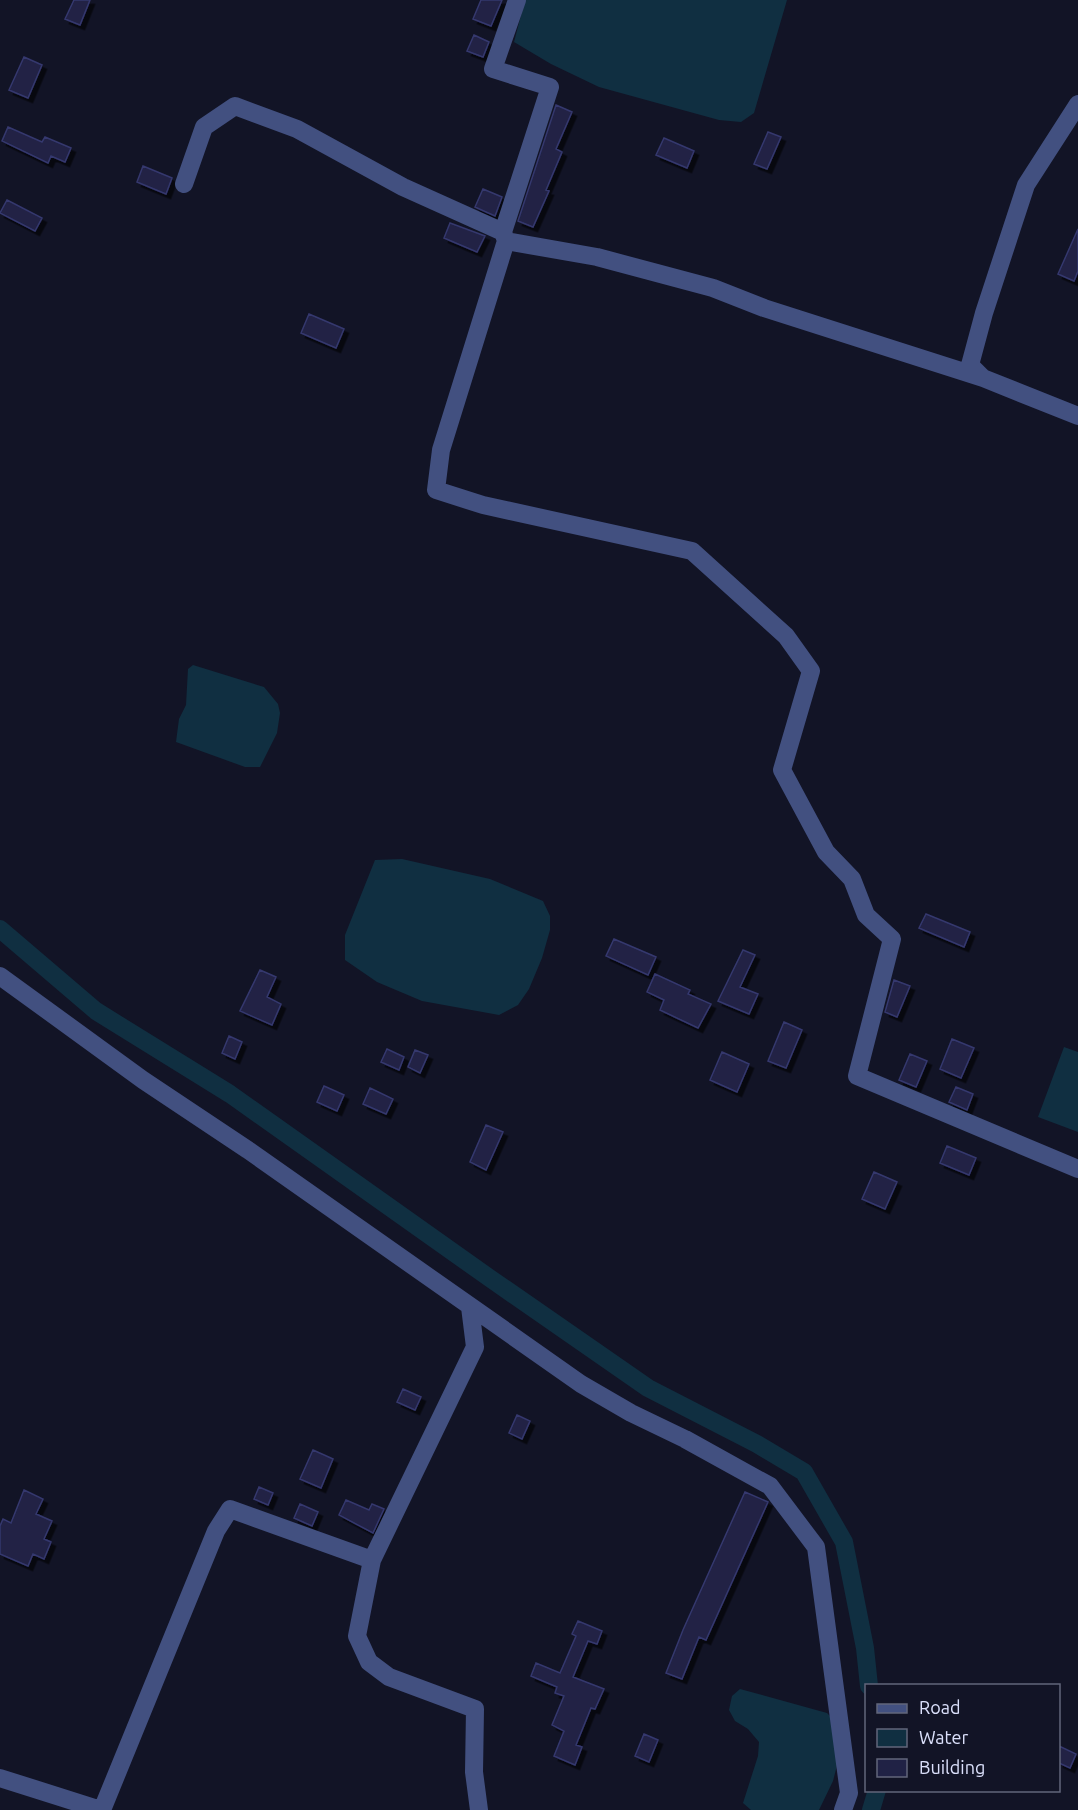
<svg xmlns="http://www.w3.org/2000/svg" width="1078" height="1810" font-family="Ubuntu,sans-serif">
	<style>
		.water { fill: #102f41 }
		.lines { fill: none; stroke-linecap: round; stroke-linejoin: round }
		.canal { stroke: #102f41; stroke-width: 18 }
		.building { fill: #202245; stroke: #35386e; stroke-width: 1.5; filter: url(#shadow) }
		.minor { stroke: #425080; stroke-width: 18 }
	</style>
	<defs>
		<filter id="shadow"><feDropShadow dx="4.5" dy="4.5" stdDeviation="0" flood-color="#0009"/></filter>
	</defs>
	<rect width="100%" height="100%" fill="#121426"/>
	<path class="water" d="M 525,0 L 787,0 L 754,113 L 741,122 L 719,120 L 599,87 L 551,64 L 514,42 Z
		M 193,665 L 264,687 L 278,704 L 280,713 L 277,733 L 260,767 L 245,767 L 176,742 L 179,719 L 186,705 L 188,669 Z
		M 402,859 L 490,879 L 543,901 L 550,916 L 550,930 L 542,958 L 529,989 L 518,1005 L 499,1015 L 422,1001 L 377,982 L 345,960 L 345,935 L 375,860 Z
		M 1064,1047 L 1078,1052 L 1078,1132 L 1038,1117 Z
		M 740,1689 L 827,1713 L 832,1718 L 840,1754 L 833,1781 L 819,1810 L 751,1810 L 743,1803 L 758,1756 L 759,1742 L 748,1729 L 735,1721 L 729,1710 L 732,1696 Z"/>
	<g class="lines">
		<path class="canal" d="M 0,929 L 96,1011 L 230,1094 L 491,1279 L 648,1388 L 757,1444 L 804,1472 L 844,1542 L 865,1648 L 869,1686
			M 871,1810 L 877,1790"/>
	</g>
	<path class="building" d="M 74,0 L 90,0 L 80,25 L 65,19 Z
		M 481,0 L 502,0 L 491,26 L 473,19 Z
		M 474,35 L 489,42 L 483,57 L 467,51 Z
		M 24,57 L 42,65 L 28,98 L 9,90 Z
		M 556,105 L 572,112 L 556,149 L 562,152 L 546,190 L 549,191 L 533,227 L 518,221 Z
		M 8,127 L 42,142 L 45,137 L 71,148 L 65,162 L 51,156 L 48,163 L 2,141 Z
		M 768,132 L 781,137 L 767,169 L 754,164 Z
		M 664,138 L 694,151 L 687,168 L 656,155 Z
		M 143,166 L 172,178 L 166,194 L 137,182 Z
		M 483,189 L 502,197 L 495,216 L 475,207 Z
		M 7,200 L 42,218 L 35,231 L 0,213 Z
		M 450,223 L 485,236 L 477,252 L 444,238 Z
		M 1078,229 L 1078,271 L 1074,281 L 1058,274 Z
		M 309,314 L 344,329 L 336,348 L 301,333 Z
		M 926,914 L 970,932 L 964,947 L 919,928 Z
		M 614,939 L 656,957 L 648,975 L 606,956 Z
		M 743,950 L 755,955 L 740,987 L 758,994 L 749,1014 L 718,1001 Z
		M 260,970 L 276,977 L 267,997 L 281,1004 L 272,1025 L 240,1011 Z
		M 655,974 L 690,990 L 688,994 L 711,1004 L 698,1028 L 660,1010 L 664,1000 L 647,992 Z
		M 894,980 L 910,986 L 897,1017 L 885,1012 Z
		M 784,1022 L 802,1030 L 786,1068 L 768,1061 Z
		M 229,1036 L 242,1042 L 235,1059 L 222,1053 Z
		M 952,1039 L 974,1048 L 961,1078 L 940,1069 Z
		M 387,1049 L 404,1057 L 399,1070 L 381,1062 Z
		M 415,1050 L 428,1055 L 420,1073 L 408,1067 Z
		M 722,1052 L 749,1064 L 737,1092 L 710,1080 Z
		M 910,1054 L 927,1061 L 916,1087 L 899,1080 Z
		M 324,1086 L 344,1095 L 337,1111 L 317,1102 Z
		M 956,1087 L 973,1094 L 967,1110 L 949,1102 Z
		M 370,1088 L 393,1099 L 386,1114 L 363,1104 Z
		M 486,1125 L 503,1132 L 486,1170 L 470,1162 Z
		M 947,1146 L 976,1158 L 969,1175 L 940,1163 Z
		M 874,1172 L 897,1182 L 885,1209 L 862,1199 Z
		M 403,1389 L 421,1397 L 415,1410 L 397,1402 Z
		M 517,1415 L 530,1421 L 522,1439 L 509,1433 Z
		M 313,1450 L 333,1459 L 321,1488 L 300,1479 Z
		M 259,1487 L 273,1493 L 268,1505 L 254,1499 Z
		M 24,1490 L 43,1499 L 36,1514 L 52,1521 L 44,1539 L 51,1542 L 44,1559 L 33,1554 L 28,1566 L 0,1554 L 0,1526 L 3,1519 L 11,1523 Z
		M 745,1492 L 768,1502 L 706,1640 L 699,1637 L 682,1679 L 666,1673 L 683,1630 Z
		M 346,1500 L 369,1510 L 372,1504 L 384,1509 L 373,1533 L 339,1515 Z
		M 300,1504 L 318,1512 L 312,1526 L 294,1518 Z
		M 578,1621 L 602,1631 L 597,1644 L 588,1641 L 573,1677 L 604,1689 L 595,1709 L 591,1708 L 576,1745 L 582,1747 L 575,1765 L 554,1756 L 564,1731 L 552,1725 L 564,1696 L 555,1693 L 557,1687 L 531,1676 L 536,1663 L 560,1673 L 576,1636 L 572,1634 Z
		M 644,1734 L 658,1740 L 649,1762 L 635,1756 Z
		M 1059,1746 L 1076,1754 L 1070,1768 L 1059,1763 Z"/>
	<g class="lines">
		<path class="minor" d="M 184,184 L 204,127 L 235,106 L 297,129 L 403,187 L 503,232
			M 506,241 L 503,232 L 550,87 L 493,69 L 517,0
			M 983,378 L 970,365 L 984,313 L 1026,185 L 1078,104
			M 1078,416 L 983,378 L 764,308 L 713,288 L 597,257 L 506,241 L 441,450 L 436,490 L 483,505 L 692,551 L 786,636 L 811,671 L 782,770 L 826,852 L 852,879 L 866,915 L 892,939 L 857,1076 L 1078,1169
			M 0,976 L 143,1080 L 248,1150 L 581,1384 L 631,1413 L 685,1439 L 770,1486 L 816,1547 L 849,1793 L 843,1810
			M 470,1307 L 475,1347 L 372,1560 L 357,1636 L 369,1662 L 389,1677 L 475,1709 L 474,1772 L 479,1810
			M 0,1778 L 101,1810
			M 102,1810 L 216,1531 L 230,1509 L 372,1560"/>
	</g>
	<rect x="865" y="1684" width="195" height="108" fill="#121426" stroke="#62667b" stroke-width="1.5"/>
	<rect x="877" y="1704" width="30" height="9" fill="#425080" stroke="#62667b" stroke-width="1.5"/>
	<text x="919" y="1714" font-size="18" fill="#dbe0fb">Road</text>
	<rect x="877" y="1729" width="30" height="18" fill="#102f41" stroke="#62667b" stroke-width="1.5"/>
	<text x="919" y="1744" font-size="18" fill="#dbe0fb">Water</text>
	<rect x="877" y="1759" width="30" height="18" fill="#202245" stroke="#62667b" stroke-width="1.5"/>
	<text x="919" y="1774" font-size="18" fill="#dbe0fb">Building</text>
</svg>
